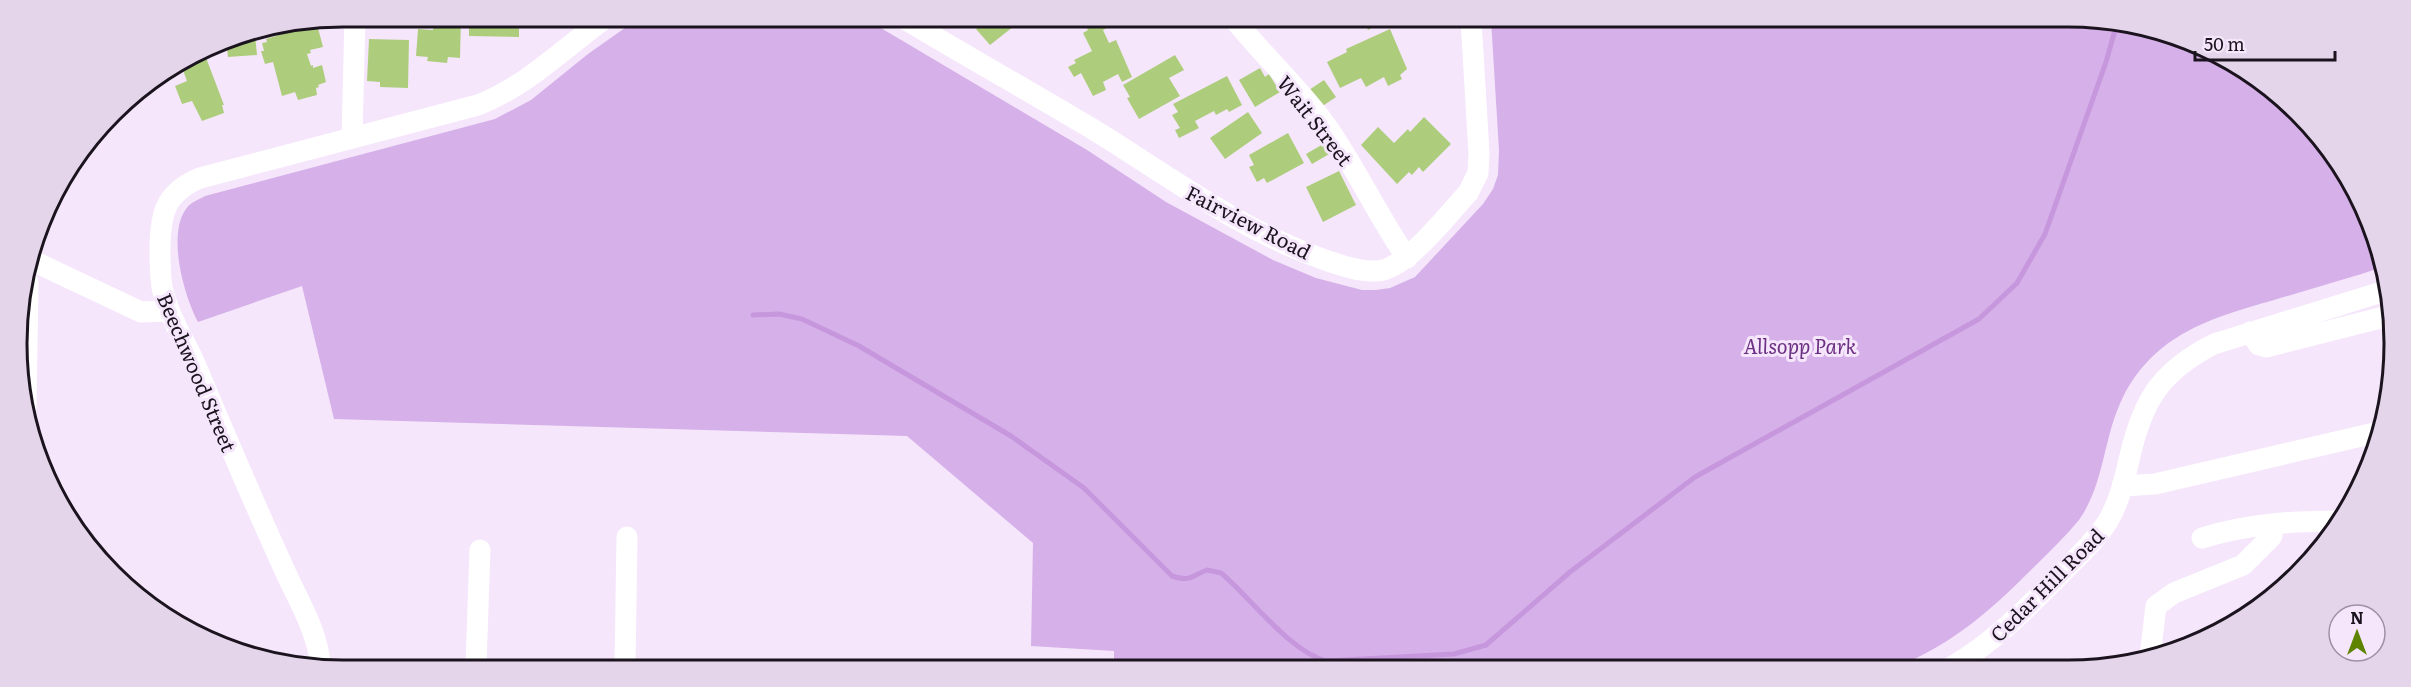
<svg xmlns="http://www.w3.org/2000/svg" width="2411" height="687" font-family="Literata,serif">
	<style>
		.green { fill: #d6b0e8 }
		.lines { fill: none; stroke-linecap: round; stroke-linejoin: round }
		.stream { stroke: #c797dd; stroke-width: 5 }
		.building { fill: #adcd7d }
		.minor { stroke: #fff; stroke-width: 21 }
		.labels { text-anchor: middle; dominant-baseline: central; stroke-width: 6; stroke-linejoin: round; paint-order: stroke }
		.street-label { font-size: 20px; fill: #1b141e; stroke: #f5e6fc }
		.park-label { font-size: 20px; font-style: italic; fill: #6b3082; stroke: #f5e6fc }
		.rim { fill: none; stroke: #1b141e; stroke-width: 3 }
	</style>
	<rect width="100%" height="100%" fill="#f5e6fc"/>
	<path class="green" d="M 639,18 L 864,18 L 1087,150 L 1166,202 L 1273,260 L 1316,278 L 1362,290 L 1376,290 L 1390,288 L 1415,277 L 1483,204 L 1493,189 L 1498,175 L 1499,150 L 1491,20 L 2131,23 L 2249,71 L 2339,162 L 2383,267 C 2347,279 2310,289 2274,300 C 2211,318 2155,334 2123,397 C 2103,437 2105,483 2079,520 C 2064,538 2047,554 2030,571 C 1989,612 1951,645 1896,667 L 1114,666 L 1114,651 L 1031,646 L 1033,543 L 907,436 L 334,419 L 302,286 L 198,322 C 184,296 167,235 186,209 C 191,202 198,200 205,196 L 495,119 L 531,100 L 588,54 Z"/>
	<g class="lines">
		<path class="stream" d="M 753,315 L 779,314 L 802,319 L 859,346 L 1011,436 L 1084,488 L 1172,576 C 1191,582 1191,576 1207,570 L 1221,573 C 1251,598 1289,651 1326,661 L 1454,654 L 1486,645 L 1570,572 L 1695,477 L 1979,319 L 2017,283 L 2045,234 L 2106,62 L 2117,23"/>
	</g>
	<path class="building" d="M 434,17 L 461,17 L 460,58 L 448,57 L 447,63 L 427,61 L 428,57 L 416,56 L 418,29 L 433,30 Z
		M 469,17 L 519,17 L 519,37 L 469,36 Z
		M 975,19 L 1023,19 L 990,45 L 976,29 L 979,26 L 974,20 Z
		M 1082,19 L 1109,19 L 1112,25 L 1103,30 L 1109,43 L 1116,40 L 1132,77 L 1122,82 L 1118,74 L 1103,82 L 1106,90 L 1093,96 L 1081,73 L 1074,77 L 1068,67 L 1076,63 L 1074,60 L 1092,51 L 1083,33 L 1088,30 Z
		M 1363,20 L 1387,20 L 1368,30 Z
		M 303,25 L 304,31 L 318,28 L 323,47 L 310,50 L 311,53 L 307,54 L 311,66 L 313,65 L 313,68 L 322,65 L 326,82 L 318,85 L 319,87 L 316,88 L 317,95 L 298,100 L 295,92 L 282,96 L 273,62 L 265,64 L 261,51 L 264,51 L 262,43 L 267,42 L 266,39 L 282,34 L 281,30 Z
		M 1390,29 L 1407,69 L 1400,75 L 1402,79 L 1388,86 L 1384,77 L 1366,87 L 1361,78 L 1340,88 L 1327,62 L 1347,52 L 1346,49 Z
		M 255,34 L 257,55 L 228,57 L 226,40 Z
		M 369,39 L 409,40 L 408,88 L 380,87 L 380,82 L 367,81 Z
		M 199,54 L 199,56 L 205,55 L 224,105 L 222,105 L 224,113 L 202,121 L 192,101 L 182,104 L 175,86 L 187,81 L 181,65 Z
		M 1175,55 L 1184,70 L 1169,78 L 1180,96 L 1139,119 L 1127,98 L 1130,97 L 1123,85 Z
		M 1260,68 L 1265,77 L 1269,74 L 1280,92 L 1255,107 L 1239,80 Z
		M 1227,76 L 1242,105 L 1229,112 L 1227,109 L 1216,115 L 1214,111 L 1195,121 L 1199,128 L 1179,138 L 1175,130 L 1180,128 L 1172,115 L 1178,112 L 1173,104 Z
		M 1324,80 L 1336,97 L 1321,107 L 1309,90 Z
		M 1248,112 L 1262,133 L 1225,159 L 1210,138 Z
		M 1424,117 L 1451,144 L 1423,172 L 1419,167 L 1412,175 L 1409,172 L 1397,184 L 1361,145 L 1378,127 L 1394,143 L 1408,129 L 1410,132 Z
		M 1288,133 L 1304,163 L 1267,183 L 1264,178 L 1257,182 L 1249,167 L 1254,165 L 1249,155 Z
		M 1325,143 L 1331,153 L 1312,164 L 1306,154 Z
		M 1339,171 L 1356,205 L 1323,222 L 1306,187 Z"/>
	<g class="lines">
		<path class="minor" d="M 903,18 C 968,57 1034,94 1099,133 C 1173,179 1245,233 1328,261 C 1343,266 1361,272 1377,271 C 1407,269 1447,215 1468,193 L 1478,173 L 1479,153 L 1471,20
			M 1235,20 C 1264,57 1301,89 1328,128 C 1357,170 1378,216 1407,258
			M 352,137 L 355,17
			M 33,261 L 141,312 L 169,311
			M 2250,332 L 2259,345 L 2266,347 L 2388,316
			M 26,408 L 28,282
			M 2122,486 L 2155,484 L 2379,432
			M 2202,538 C 2247,524 2292,521 2339,521
			M 2150,656 L 2156,606 L 2174,593 L 2243,565 L 2272,536 L 2273,524
			M 320,664 C 318,632 298,600 285,571 C 254,503 225,435 196,366 C 185,340 168,316 162,287 C 160,275 160,263 160,251 C 160,215 164,193 200,178 L 478,105 C 527,86 564,48 607,17
			M 476,665 L 480,550
			M 625,665 L 627,537
			M 1951,667 C 1993,643 2025,610 2059,576 C 2076,558 2095,542 2108,521 C 2119,503 2124,481 2129,460 C 2142,402 2159,372 2214,344 L 2388,290"/>
	</g>
	<g class="labels">
		<g class="street-label">
			<text transform="translate(1316 120) rotate(52)">Wait Street</text>
			<text transform="translate(1249 221) rotate(27)">Fairview Road</text>
			<text transform="translate(198 372) rotate(67)">Beechwood Street</text>
			<text transform="translate(2046 584) rotate(-45)">Cedar Hill Road</text>
		</g>
		<g class="park-label">
			<text x="1800" y="345">Allsopp Park</text>
		</g>
	</g>
	<path d="M0 0H2411V687H0ZM343 27H2068A316 316 0 0 1 2384 343V344A316 316 0 0 1 2068 660H343A316 316 0 0 1 27 344V343A316 316 0 0 1 343 27Z" fill="#e4d5ea" fill-rule="evenodd"/>
	<path class="rim" d="M343 27H2068A316 316 0 0 1 2384 343V344A316 316 0 0 1 2068 660H343A316 316 0 0 1 27 344V343A316 316 0 0 1 343 27Z"/>
	<g transform="translate(2357 633)"><circle r="28" fill="#f5e6fc" stroke="#9e92a3" stroke-width="1.5"/>
	<path d="M0-4.5L10 22L0 15L-10 22Z" fill="#5e8300"/>
	<text y="-9" font-size="16" font-weight="bold" text-anchor="middle" fill="#1b141e">N</text>
	</g>
	<path d="M2195 51v9h140v-9" fill="none" stroke="#1b141e" stroke-width="3"/>
	<text x="2204" y="51" font-size="18" fill="#1b141e" stroke="#f5e6fc" stroke-width="4.5" paint-order="stroke">50 m</text>
</svg>
